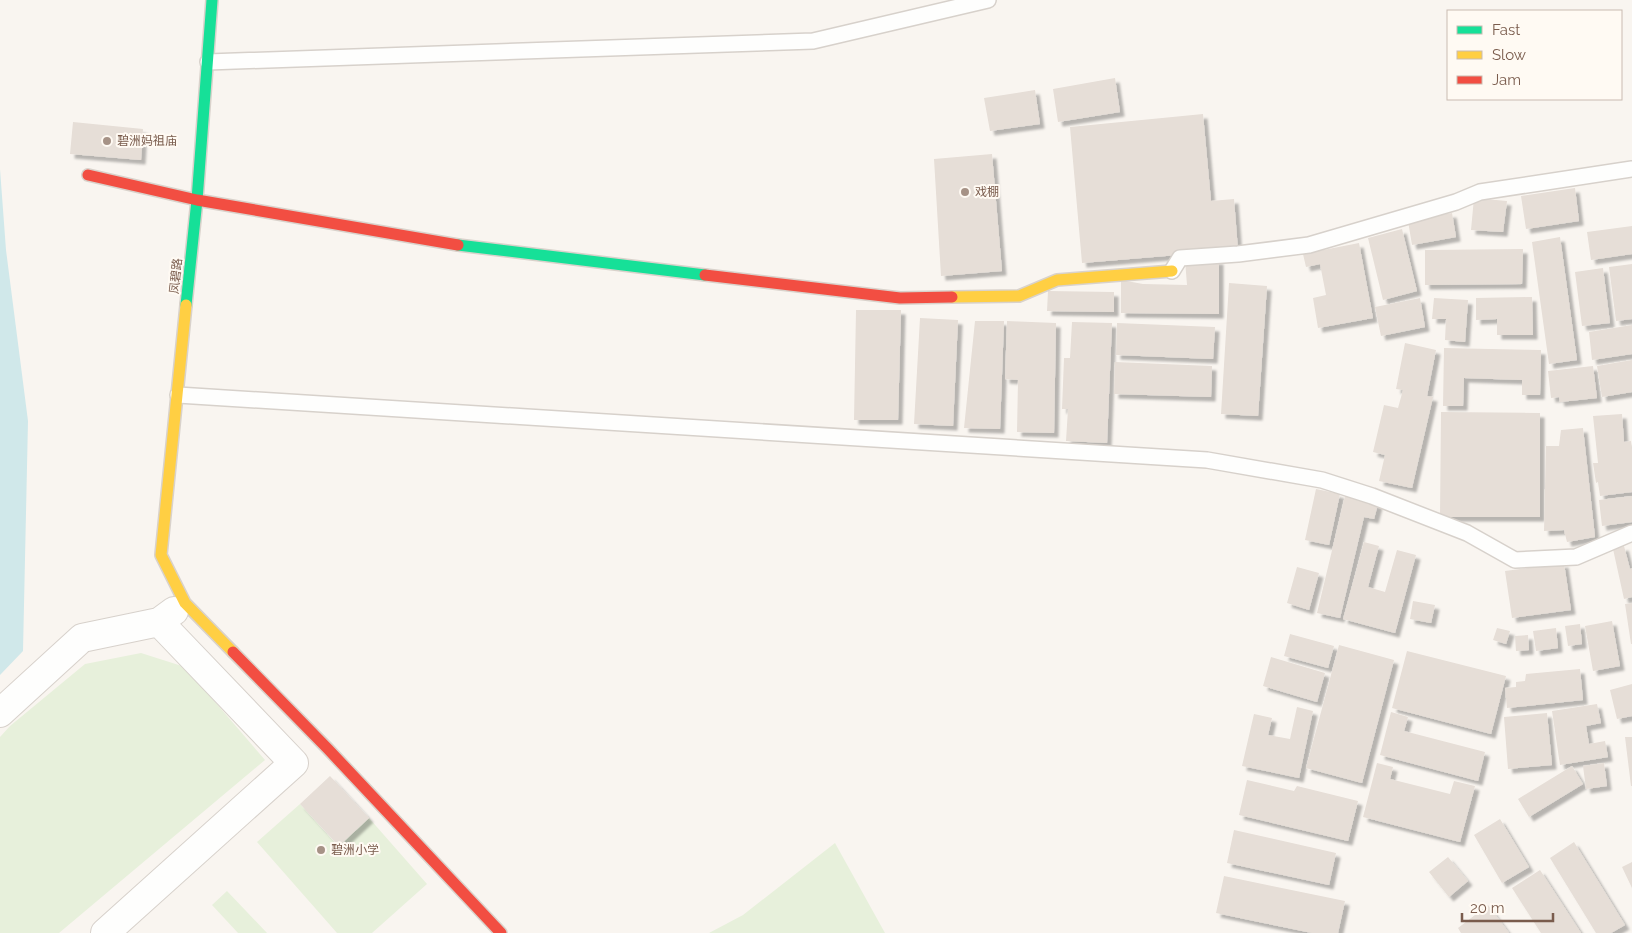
<svg xmlns="http://www.w3.org/2000/svg" width="1632" height="933" font-family="Raleway,'Noto Sans SC',sans-serif">
	<style>
		.green { fill: #e7f0db }
		.water { fill: #d0e8ea }
		.building { fill: #e6ded7; filter: url(#shadow) }
		.lines { fill: none; stroke-linecap: round; stroke-linejoin: round }
		.lane-casing { stroke: #d7d1cb; stroke-width: 18 }
		.street-casing { stroke: #d7d1cb; stroke-width: 30 }
		.fast-casing { stroke: #d9d2cb; stroke-width: 14 }
		.slow-casing { stroke: #d9d2cb; stroke-width: 14 }
		.jam-casing { stroke: #d9d2cb; stroke-width: 14 }
		.lane { stroke: #fefefd; stroke-width: 15 }
		.street { stroke: #fefefd; stroke-width: 28 }
		.fast { stroke: #16e098; stroke-width: 11 }
		.slow { stroke: #ffcf43; stroke-width: 11 }
		.jam { stroke: #f24e42; stroke-width: 11 }
		.poi-dot { fill: #a69286; stroke: #fffaf3; stroke-width: 2 }
		.labels { text-anchor: middle; dominant-baseline: central; stroke-width: 4; stroke-linejoin: round; paint-order: stroke }
		.poi-label { font-size: 12px; fill: #7a5c4d; stroke: #fffaf3; text-anchor: start }
		.street-label { font-size: 12px; fill: #7a5c4d; stroke: #fffaf3 }
	</style>
	<defs>
		<filter id="shadow"><feDropShadow dx="4.5" dy="4.5" stdDeviation="1" flood-color="#0004"/></filter>
	</defs>
	<rect width="100%" height="100%" fill="#f9f5f0"/>
	<path class="green" d="M 141,653 L 185,667 L 265,760 L 59,933 L 0,933 L 0,737 L 10,726 L 85,664 Z
		M 300,804 L 338,846 L 369,818 L 427,884 L 372,933 L 337,933 L 257,842 Z
		M 835,843 L 885,933 L 709,933 L 743,915 Z
		M 227,891 L 267,933 L 238,933 L 212,905 Z"/>
	<path class="water" d="M 0,169 L 6,250 L 28,421 L 23,651 L 0,675 Z"/>
	<path class="building" d="M 1115,78 L 1120,112 L 1058,122 L 1053,89 Z
		M 1035,90 L 1040,124 L 990,131 L 984,98 Z
		M 1203,114 L 1211,201 L 1234,199 L 1238,250 L 1082,263 L 1070,127 Z
		M 73,122 L 143,129 L 141,160 L 70,154 Z
		M 992,154 L 1002,271 L 941,276 L 934,159 Z
		M 1575,188 L 1579,221 L 1526,229 L 1521,196 Z
		M 1474,198 L 1507,201 L 1503,232 L 1471,230 Z
		M 1452,213 L 1456,237 L 1412,245 L 1408,221 Z
		M 1632,226 L 1632,254 L 1591,260 L 1587,232 Z
		M 1402,229 L 1417,291 L 1383,300 L 1368,238 Z
		M 1560,237 L 1577,360 L 1549,364 L 1532,242 Z
		M 1359,243 L 1373,318 L 1318,328 L 1313,298 L 1326,295 L 1320,264 L 1306,267 L 1303,254 Z
		M 1523,249 L 1522,284 L 1425,285 L 1425,250 Z
		M 1185,260 L 1219,260 L 1219,314 L 1121,313 L 1121,280 L 1143,284 L 1187,285 Z
		M 1632,264 L 1632,319 L 1616,321 L 1609,267 Z
		M 1603,268 L 1610,323 L 1582,326 L 1575,272 Z
		M 1229,283 L 1267,286 L 1258,416 L 1221,414 Z
		M 1048,291 L 1114,292 L 1114,312 L 1047,311 Z
		M 1532,297 L 1533,335 L 1497,335 L 1497,319 L 1476,320 L 1476,298 Z
		M 1420,298 L 1425,327 L 1381,336 L 1375,307 Z
		M 1434,298 L 1468,300 L 1465,342 L 1445,340 L 1446,319 L 1432,319 Z
		M 856,310 L 901,310 L 898,420 L 854,420 Z
		M 920,318 L 958,320 L 953,426 L 914,424 Z
		M 975,321 L 1004,321 L 1000,429 L 964,428 Z
		M 1007,321 L 1056,323 L 1054,433 L 1017,432 L 1018,380 L 1005,379 Z
		M 1072,322 L 1112,323 L 1107,443 L 1066,441 L 1068,409 L 1062,409 L 1064,358 L 1070,358 Z
		M 1117,323 L 1215,327 L 1213,359 L 1116,355 Z
		M 1632,325 L 1632,354 L 1592,360 L 1589,332 Z
		M 1405,343 L 1436,350 L 1427,396 L 1433,397 L 1412,488 L 1379,481 L 1385,455 L 1373,452 L 1384,405 L 1398,408 L 1403,390 L 1396,389 Z
		M 1444,348 L 1541,350 L 1540,395 L 1522,395 L 1522,380 L 1464,378 L 1463,406 L 1443,406 Z
		M 1632,360 L 1632,392 L 1602,397 L 1597,366 Z
		M 1115,362 L 1212,366 L 1211,397 L 1114,394 Z
		M 1593,366 L 1597,398 L 1560,402 L 1559,397 L 1551,398 L 1548,371 Z
		M 1441,412 L 1540,413 L 1540,517 L 1440,517 Z
		M 1622,414 L 1624,442 L 1631,441 L 1632,449 L 1632,492 L 1600,496 L 1598,482 L 1596,483 L 1593,463 L 1598,463 L 1593,416 Z
		M 1583,428 L 1595,537 L 1567,542 L 1564,530 L 1544,531 L 1546,446 L 1559,446 L 1561,430 Z
		M 1316,489 L 1340,494 L 1329,545 L 1305,540 Z
		M 1345,496 L 1378,504 L 1374,519 L 1364,517 L 1340,618 L 1317,613 Z
		M 1632,496 L 1632,522 L 1602,526 L 1599,500 Z
		M 1364,542 L 1379,546 L 1368,587 L 1385,592 L 1397,550 L 1416,555 L 1395,633 L 1343,619 Z
		M 1624,546 L 1630,569 L 1632,568 L 1632,597 L 1624,599 L 1613,549 Z
		M 1564,563 L 1571,610 L 1512,618 L 1505,571 Z
		M 1297,567 L 1319,573 L 1309,610 L 1287,603 Z
		M 1413,601 L 1435,605 L 1431,623 L 1410,619 Z
		M 1632,603 L 1632,644 L 1631,644 L 1625,604 Z
		M 1612,621 L 1620,666 L 1593,671 L 1585,626 Z
		M 1580,624 L 1582,644 L 1568,646 L 1565,626 Z
		M 1497,628 L 1510,631 L 1506,644 L 1493,640 Z
		M 1556,628 L 1558,648 L 1536,651 L 1533,631 Z
		M 1290,634 L 1334,646 L 1328,668 L 1284,656 Z
		M 1528,635 L 1529,650 L 1516,651 L 1515,636 Z
		M 1339,645 L 1394,660 L 1362,783 L 1306,768 Z
		M 1407,651 L 1506,676 L 1491,734 L 1392,708 Z
		M 1271,657 L 1325,673 L 1317,702 L 1263,686 Z
		M 1580,669 L 1583,700 L 1507,708 L 1505,688 L 1516,687 L 1516,682 L 1525,681 L 1526,674 Z
		M 1632,684 L 1632,716 L 1617,719 L 1610,690 Z
		M 1597,704 L 1601,723 L 1586,726 L 1589,744 L 1605,741 L 1608,757 L 1560,765 L 1552,711 Z
		M 1297,707 L 1313,711 L 1299,778 L 1242,766 L 1254,714 L 1272,718 L 1268,735 L 1290,739 Z
		M 1391,712 L 1408,717 L 1404,731 L 1485,752 L 1478,781 L 1380,755 Z
		M 1547,713 L 1552,765 L 1508,769 L 1504,717 Z
		M 1625,737 L 1632,737 L 1632,786 L 1631,786 Z
		M 1377,763 L 1393,767 L 1390,779 L 1450,794 L 1454,781 L 1475,786 L 1460,842 L 1363,817 Z
		M 1604,763 L 1607,786 L 1586,789 L 1583,766 Z
		M 1572,766 L 1583,784 L 1529,817 L 1518,799 Z
		M 330,776 L 369,818 L 339,846 L 300,804 Z
		M 1247,780 L 1294,791 L 1297,786 L 1358,801 L 1348,841 L 1239,815 Z
		M 1500,819 L 1529,867 L 1502,883 L 1474,835 Z
		M 1234,830 L 1336,853 L 1329,885 L 1227,863 Z
		M 1574,842 L 1625,925 L 1611,933 L 1596,933 L 1550,858 Z
		M 1448,857 L 1468,881 L 1449,897 L 1429,872 Z
		M 1632,862 L 1632,888 L 1622,867 Z
		M 1540,870 L 1581,933 L 1541,933 L 1512,888 Z
		M 1224,876 L 1345,901 L 1338,933 L 1312,933 L 1216,913 Z
		M 1488,905 L 1509,933 L 1461,933 L 1458,928 Z"/>
	<g class="lines">
		<defs>
			<path id="lane" d="M 208,62 L 813,41 L 988,0
				M 1172,271 L 1180,258 L 1238,254 L 1309,245 L 1456,202 L 1480,192 L 1632,169
				M 178,395 L 1207,460 L 1322,480 L 1372,496 L 1467,533 L 1515,560 L 1576,557 L 1632,533"/>
			<path id="street" d="M 0,713 L 82,638 L 159,622 L 174,611
				M 105,933 L 294,763 L 159,622"/>
			<path id="fast" d="M 458,245 L 705,275
				M 186,305 L 197,200 L 212,0"/>
			<path id="slow" d="M 952,297 L 1019,296 L 1057,280 L 1172,271
				M 186,305 L 161,555 L 185,603 L 233,652"/>
			<path id="jam" d="M 88,175 L 197,200 L 458,245
				M 705,275 L 900,298 L 952,297
				M 233,652 L 328,749 L 501,933"/>
		</defs>
		<use href="#lane" class="lane-casing"/>
		<use href="#street" class="street-casing"/>
		<use href="#fast" class="fast-casing"/>
		<use href="#slow" class="slow-casing"/>
		<use href="#jam" class="jam-casing"/>
		<use href="#lane" class="lane"/>
		<use href="#street" class="street"/>
		<use href="#fast" class="fast"/>
		<use href="#slow" class="slow"/>
		<use href="#jam" class="jam"/>
	</g>
	<g class="poi-dot">
		<circle cx="107" cy="141" r="5"/>
		<circle cx="965" cy="192" r="5"/>
		<circle cx="321" cy="850" r="5"/>
	</g>
	<g class="labels">
		<g class="poi-label">
			<text x="117" y="141">碧洲妈祖庙</text>
			<text x="975" y="192">戏棚</text>
			<text x="331" y="850">碧洲小学</text>
		</g>
		<g class="street-label">
			<text transform="translate(176 276) rotate(-84)">凤碧路</text>
		</g>
	</g>
	<rect x="1447" y="10" width="175" height="90" fill="#fffaf3" stroke="#cabbb1"/>
	<rect x="1457" y="26" width="25" height="8" fill="#16e098" stroke="#cabbb1"/>
	<text x="1492" y="35" font-size="15" fill="#7a5c4d">Fast</text>
	<rect x="1457" y="51" width="25" height="8" fill="#ffcf43" stroke="#cabbb1"/>
	<text x="1492" y="60" font-size="15" fill="#7a5c4d">Slow</text>
	<rect x="1457" y="76" width="25" height="8" fill="#f24e42" stroke="#cabbb1"/>
	<text x="1492" y="85" font-size="15" fill="#7a5c4d">Jam</text>
	<path d="M1462 913v8h91v-8" fill="none" stroke="#7a5c4d" stroke-width="2.5"/>
	<text x="1470" y="913" font-size="15" fill="#7a5c4d" stroke="#fffaf3" stroke-width="4" paint-order="stroke">20 m</text>
</svg>
